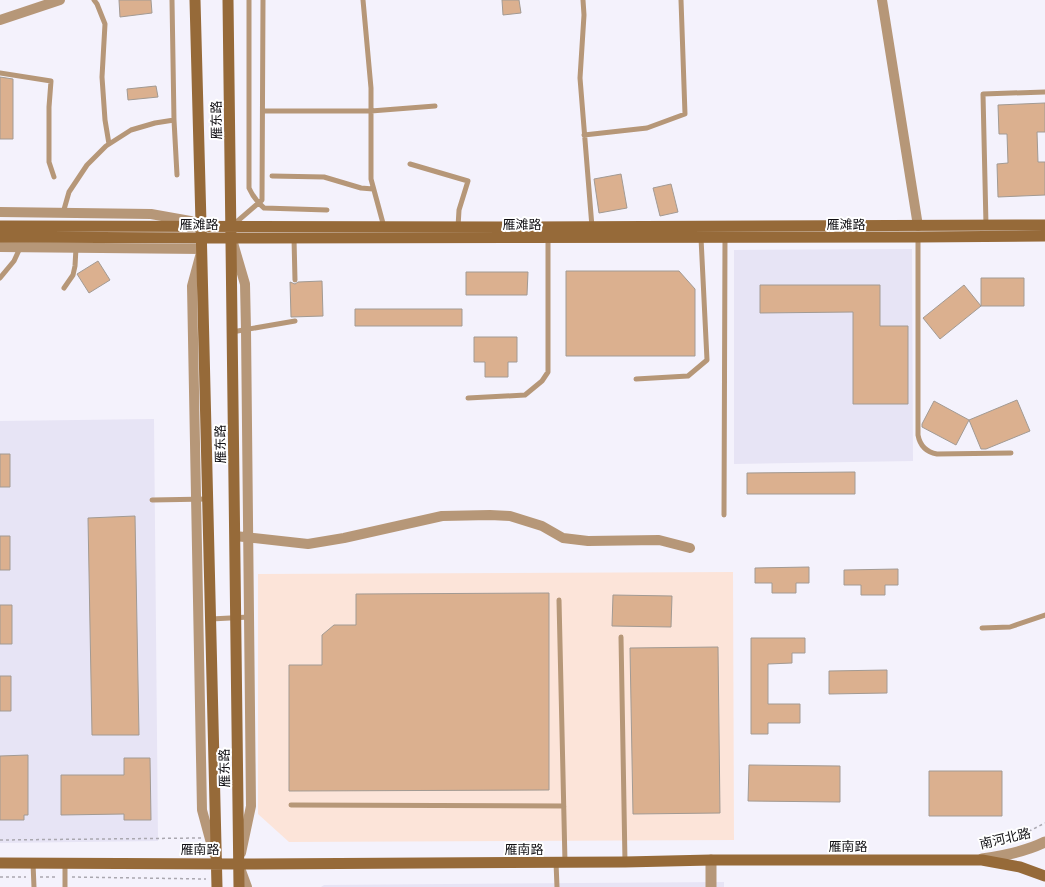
<svg xmlns="http://www.w3.org/2000/svg" width="1045" height="887" font-family="'Exo 2','Noto Sans SC',sans-serif">
	<style>
		.built { fill: #e7e4f5 }
		.industrial { fill: #fce4d9 }
		.building { fill: #dbb08f; stroke: #a29a93 }
		.lines { fill: none; stroke-linecap: round; stroke-linejoin: round }
		.path { stroke: #aaa8b0; stroke-width: 1.5; stroke-dasharray: 3 3; stroke-linecap: butt }
		.service { stroke: #b69778; stroke-width: 5 }
		.minor { stroke: #b69778; stroke-width: 10 }
		.tertiary { stroke: #b69778; stroke-width: 11 }
		.secondary { stroke: #966a39; stroke-width: 11 }
		.labels { text-anchor: middle; dominant-baseline: central; stroke-width: 4; stroke-linejoin: round; paint-order: stroke }
		.street-label { font-size: 13px; fill: #100f13; stroke: #fff }
	</style>
	<rect width="100%" height="100%" fill="#f4f2fc"/>
	<path class="built" d="M 912,249 L 913,461 L 734,464 L 734,250 Z
		M 154,419 L 158,841 L 0,843 L 0,421 Z
		M 724,882 L 724,887 L 321,887 L 324,885 Z"/>
	<path class="industrial" d="M 733,572 L 734,840 L 289,842 L 258,814 L 258,574 Z"/>
	<path class="building" d="M 119,0 L 151,0 L 152,13 L 120,17 Z
		M 502,0 L 519,0 L 521,13 L 503,15 Z
		M 0,77 L 13,79 L 13,139 L 0,139 Z
		M 156,86 L 158,97 L 128,100 L 127,89 Z
		M 1045,103 L 1045,132 L 1037,132 L 1038,162 L 1045,162 L 1045,195 L 998,197 L 997,164 L 1008,163 L 1007,134 L 999,134 L 998,105 Z
		M 621,174 L 627,208 L 599,213 L 594,179 Z
		M 671,184 L 678,212 L 660,216 L 653,188 Z
		M 98,261 L 110,280 L 89,293 L 77,274 Z
		M 566,271 L 679,271 L 695,289 L 695,356 L 566,356 Z
		M 466,272 L 528,272 L 527,295 L 466,295 Z
		M 981,278 L 1024,278 L 1024,306 L 981,306 Z
		M 322,281 L 323,316 L 291,317 L 290,282 L 295,284 L 298,282 Z
		M 760,285 L 880,285 L 880,326 L 908,326 L 908,404 L 853,404 L 853,312 L 760,313 Z
		M 964,285 L 981,306 L 940,339 L 923,318 Z
		M 355,309 L 462,309 L 462,326 L 355,326 Z
		M 474,337 L 517,337 L 517,362 L 508,362 L 508,377 L 485,377 L 485,362 L 474,362 Z
		M 1017,400 L 1030,431 L 986,449 L 981,449 L 969,420 Z
		M 934,401 L 969,420 L 956,445 L 922,427 L 922,424 Z
		M 0,454 L 10,454 L 10,487 L 0,487 Z
		M 855,472 L 855,494 L 747,494 L 747,473 Z
		M 135,516 L 139,735 L 92,735 L 88,518 Z
		M 0,536 L 10,536 L 10,570 L 0,570 Z
		M 809,567 L 809,583 L 796,583 L 796,593 L 772,593 L 772,583 L 755,583 L 755,568 Z
		M 898,569 L 898,585 L 885,585 L 885,595 L 861,595 L 861,585 L 844,585 L 844,570 Z
		M 549,593 L 549,790 L 289,791 L 289,665 L 322,665 L 322,635 L 334,625 L 356,625 L 356,594 Z
		M 613,595 L 672,596 L 671,627 L 612,626 Z
		M 0,605 L 12,605 L 12,644 L 0,644 Z
		M 751,638 L 805,638 L 805,653 L 792,653 L 792,663 L 768,664 L 768,704 L 800,704 L 800,723 L 768,723 L 768,734 L 751,734 Z
		M 718,647 L 720,813 L 633,814 L 630,648 Z
		M 887,670 L 887,693 L 829,694 L 829,671 Z
		M 0,676 L 11,676 L 11,711 L 0,711 Z
		M 28,755 L 28,815 L 24,815 L 24,820 L 0,820 L 0,756 Z
		M 124,758 L 150,758 L 151,820 L 124,820 L 124,814 L 61,815 L 61,775 L 124,775 Z
		M 749,765 L 840,766 L 840,802 L 748,801 Z
		M 929,771 L 1002,771 L 1002,816 L 929,816 Z"/>
	<g class="lines">
		<path class="path" d="M 0,840 L 201,838
			M 1002,845 L 1045,823
			M 0,877 L 26,877
			M 40,877 L 58,877
			M 72,877 L 206,879"/>
		<path class="service" d="M 94,0 L 97,4 L 105,24 L 102,77 L 105,120 L 109,144
			M 172,0 L 174,120 L 177,175
			M 249,0 L 249,188 C 253,197 257,202 264,208 L 327,210
			M 363,0 L 371,88 L 371,179 L 384,227
			M 583,0 L 584,15 L 580,78 L 592,227
			M 0,73 L 51,81 L 49,107 L 49,162 L 54,177
			M 263,111 L 371,111 L 435,106
			M 584,135 L 647,128 L 685,114 L 681,0
			M 410,164 L 468,181 L 459,210 L 458,227
			M 272,176 L 324,177 L 361,188 L 373,189
			M 63,213 L 69,192 L 87,165 L 106,146 L 131,130 L 155,123 L 174,120
			M 233,225 L 262,200 L 263,0
			M 986,225 L 983,94 L 1045,92
			M 918,237 L 918,435 C 920,446 926,452 937,454 L 1011,453
			M 294,238 L 295,280
			M 0,278 L 14,261 L 20,248
			M 64,288 L 73,275 L 75,266 L 76,248
			M 232,332 L 295,321
			M 636,379 L 688,376 L 707,360 L 701,238
			M 468,398 L 525,395 L 542,381 L 548,372 L 548,238
			M 152,500 L 208,499
			M 724,515 L 725,237
			M 559,600 L 565,862
			M 211,619 L 249,617
			M 982,628 L 1010,627 L 1045,615
			M 621,637 L 625,862
			M 291,805 L 564,806
			M 556,862 L 557,887
			M 33,863 L 34,887
			M 65,887 L 65,863"/>
		<path class="minor" d="M 882,0 L 918,226
			M 0,20 L 60,0
			M 0,212 L 151,214 L 207,224
			M 233,243 L 245,284 L 246,330 L 251,806 L 241,853
			M 0,247 L 202,249 L 192,286 L 202,810 L 214,854
			M 235,536 L 308,544 L 344,538 L 442,516 L 490,515 L 510,516 L 542,526 L 563,538 L 588,541 L 659,540 L 690,548
			M 240,868 L 247,887"/>
		<path class="tertiary" d="M 982,859 C 1003,856 1025,852 1045,842
			M 711,860 L 711,887"/>
		<path class="secondary" d="M 195,0 L 201,223 L 217,887
			M 228,0 L 239,887
			M 0,226 C 348,228 697,227 1045,225
			M 0,237 L 201,238 L 918,237 L 1045,236
			M 0,863 L 239,864 L 625,862 L 711,860 L 982,860 L 1020,867 L 1045,876"/>
	</g>
	<g class="labels">
		<g class="street-label">
			<text transform="translate(216 120) rotate(-91)">雁东路</text>
			<text x="199" y="224">雁滩路</text>
			<text x="522" y="224">雁滩路</text>
			<text x="846" y="224">雁滩路</text>
			<text transform="translate(220 444) rotate(-91)">雁东路</text>
			<text transform="translate(224 768) rotate(-91)">雁东路</text>
			<text transform="translate(1005 838) rotate(-13)">南河北路</text>
			<text x="848" y="846">雁南路</text>
			<text x="200" y="849">雁南路</text>
			<text x="524" y="849">雁南路</text>
		</g>
	</g>
</svg>
